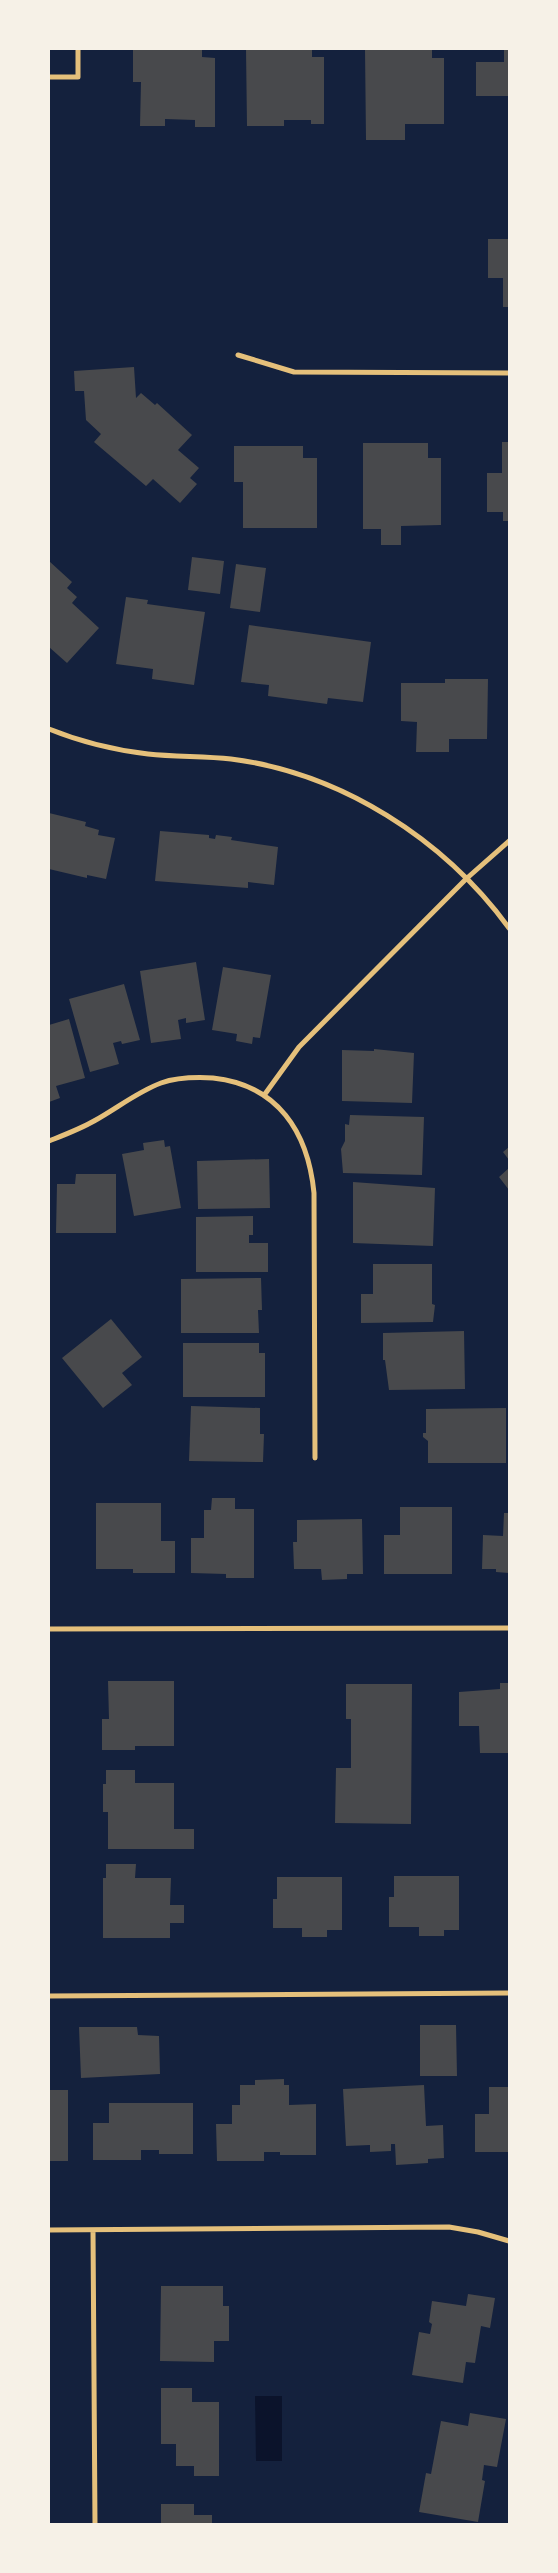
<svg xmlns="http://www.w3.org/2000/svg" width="558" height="2573" font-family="Inter,sans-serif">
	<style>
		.water { fill: #0b132b }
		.building { fill: #48494c }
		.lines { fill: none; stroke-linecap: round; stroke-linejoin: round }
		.minor { stroke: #e5c07b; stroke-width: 5 }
	</style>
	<rect width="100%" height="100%" fill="#14213d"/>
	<path class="water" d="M 255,2396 L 282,2396 L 282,2461 L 256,2461 Z"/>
	<path class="building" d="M 133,49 L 202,49 L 202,57 L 215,58 L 215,127 L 195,127 L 195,120 L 165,119 L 165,126 L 140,126 L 141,82 L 133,82 Z
		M 246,49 L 312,49 L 312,57 L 324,57 L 324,124 L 311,124 L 311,120 L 284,120 L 284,126 L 247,126 Z
		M 365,49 L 432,49 L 432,58 L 444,58 L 444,124 L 405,124 L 405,140 L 366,140 Z
		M 504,49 L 509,49 L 509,96 L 476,96 L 476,62 L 504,62 Z
		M 488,239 L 509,239 L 509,307 L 503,307 L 503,278 L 488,278 Z
		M 134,367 L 136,398 L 141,393 L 155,405 L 157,403 L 192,435 L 178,450 L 199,468 L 190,478 L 197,484 L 180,503 L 153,479 L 146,486 L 94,442 L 101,434 L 86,420 L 84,391 L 75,391 L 74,371 Z
		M 502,442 L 509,442 L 509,521 L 503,521 L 503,512 L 487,512 L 487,473 L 502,473 Z
		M 363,443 L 428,443 L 428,458 L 441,458 L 441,525 L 401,526 L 401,545 L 381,545 L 381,529 L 363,529 Z
		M 234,446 L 303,446 L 303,458 L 317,458 L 317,528 L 243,528 L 243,482 L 234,482 Z
		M 192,557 L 224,561 L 220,594 L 188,590 Z
		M 49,561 L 72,582 L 67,588 L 77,597 L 72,603 L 99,628 L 67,663 L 49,647 Z
		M 236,564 L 266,568 L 260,612 L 230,608 Z
		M 126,597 L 148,600 L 147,604 L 205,612 L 194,685 L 152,679 L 153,669 L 116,664 Z
		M 249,625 L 371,642 L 363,702 L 328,698 L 327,704 L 268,696 L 269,685 L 241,682 Z
		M 445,679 L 488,679 L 487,739 L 449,739 L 449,752 L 416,752 L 417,722 L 401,721 L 401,683 L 445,683 Z
		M 49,813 L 86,822 L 85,826 L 99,830 L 98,835 L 115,838 L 106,879 L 87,875 L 87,878 L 49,869 Z
		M 160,831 L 209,835 L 209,838 L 215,839 L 216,835 L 232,837 L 231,840 L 278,847 L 274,885 L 248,882 L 248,888 L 155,881 Z
		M 196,962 L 205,1020 L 186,1023 L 186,1018 L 178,1020 L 181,1039 L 151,1043 L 140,971 Z
		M 223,967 L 271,975 L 260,1038 L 253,1037 L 252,1044 L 236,1041 L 237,1034 L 212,1030 Z
		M 124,984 L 140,1040 L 122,1044 L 121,1041 L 113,1043 L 119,1064 L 90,1072 L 69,999 Z
		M 69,1019 L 85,1078 L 56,1086 L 60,1098 L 49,1102 L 49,1025 Z
		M 374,1049 L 414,1053 L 412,1103 L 342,1101 L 342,1050 L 374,1051 Z
		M 350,1115 L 424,1117 L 422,1175 L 343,1173 L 341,1149 L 345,1141 L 345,1124 L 349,1125 Z
		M 164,1140 L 165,1147 L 170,1146 L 181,1208 L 134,1216 L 122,1154 L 144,1150 L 143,1143 Z
		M 509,1147 L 509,1160 L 503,1152 Z
		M 269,1159 L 270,1208 L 198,1209 L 197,1161 Z
		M 509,1168 L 509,1190 L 499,1177 Z
		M 76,1174 L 116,1174 L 116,1233 L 56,1233 L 57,1184 L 75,1184 Z
		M 353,1182 L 435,1188 L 433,1246 L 353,1243 Z
		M 253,1216 L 253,1235 L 249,1235 L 249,1243 L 268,1243 L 268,1272 L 196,1272 L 196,1217 Z
		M 373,1264 L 432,1264 L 432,1304 L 435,1305 L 433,1322 L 361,1323 L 361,1294 L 373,1294 Z
		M 261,1278 L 262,1310 L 258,1310 L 259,1333 L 181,1333 L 181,1279 Z
		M 111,1319 L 142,1357 L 122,1373 L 132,1385 L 103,1408 L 62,1358 Z
		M 464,1331 L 465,1389 L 389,1390 L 385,1360 L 383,1360 L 383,1333 Z
		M 183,1343 L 259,1343 L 259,1353 L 265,1353 L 265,1397 L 183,1397 Z
		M 191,1406 L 260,1408 L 260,1434 L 264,1434 L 263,1462 L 189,1461 Z
		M 506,1408 L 506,1463 L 428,1463 L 428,1441 L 423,1437 L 423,1433 L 426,1433 L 426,1409 Z
		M 212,1498 L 235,1498 L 235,1509 L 254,1509 L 254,1578 L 226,1578 L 226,1574 L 191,1573 L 191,1538 L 204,1538 L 204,1510 L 211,1510 Z
		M 96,1503 L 161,1503 L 161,1541 L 175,1541 L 175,1573 L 133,1573 L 133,1569 L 96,1569 Z
		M 400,1507 L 452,1507 L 452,1574 L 384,1574 L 384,1535 L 400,1535 Z
		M 504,1513 L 509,1513 L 509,1573 L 496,1572 L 496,1569 L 482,1569 L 483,1535 L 503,1536 Z
		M 362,1519 L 363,1574 L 347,1574 L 347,1579 L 322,1580 L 321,1569 L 294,1569 L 293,1542 L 297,1542 L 297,1520 Z
		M 108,1681 L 174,1681 L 174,1746 L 135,1746 L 135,1750 L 102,1750 L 102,1719 L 109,1719 Z
		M 500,1683 L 509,1683 L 509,1753 L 480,1753 L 479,1726 L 459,1726 L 459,1692 L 500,1689 Z
		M 346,1684 L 412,1684 L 411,1824 L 335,1823 L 336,1768 L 351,1768 L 351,1719 L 346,1719 Z
		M 106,1770 L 135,1770 L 135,1783 L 174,1783 L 174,1829 L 194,1829 L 194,1849 L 108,1849 L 108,1812 L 103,1812 L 103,1784 L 106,1784 Z
		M 106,1864 L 136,1864 L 135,1878 L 171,1878 L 170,1905 L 184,1905 L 184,1923 L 170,1923 L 170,1938 L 103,1938 L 103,1878 L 106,1878 Z
		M 394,1876 L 459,1876 L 459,1930 L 444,1930 L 444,1936 L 419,1936 L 419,1927 L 389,1927 L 389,1897 L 394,1897 Z
		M 277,1877 L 342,1877 L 342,1930 L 327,1930 L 327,1937 L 302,1937 L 302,1928 L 273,1928 L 273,1899 L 277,1899 Z
		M 420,2025 L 456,2025 L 457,2076 L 420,2076 Z
		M 79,2027 L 137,2027 L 138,2035 L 159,2036 L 160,2074 L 81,2078 Z
		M 284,2079 L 284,2085 L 289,2085 L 289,2105 L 316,2104 L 316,2155 L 280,2155 L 280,2152 L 264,2152 L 264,2161 L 217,2161 L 216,2124 L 232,2124 L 232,2105 L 240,2105 L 240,2085 L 255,2085 L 255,2080 Z
		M 424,2085 L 426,2126 L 443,2125 L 444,2158 L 428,2159 L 428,2163 L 396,2165 L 395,2144 L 391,2144 L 391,2151 L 370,2152 L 370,2145 L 346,2146 L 343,2089 Z
		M 489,2087 L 509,2087 L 509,2152 L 475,2152 L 475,2114 L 489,2114 Z
		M 49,2090 L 68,2090 L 68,2161 L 49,2161 Z
		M 109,2103 L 193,2103 L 193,2154 L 159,2154 L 159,2150 L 141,2150 L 141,2160 L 93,2160 L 93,2123 L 109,2123 Z
		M 161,2286 L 223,2286 L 223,2306 L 229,2306 L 229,2341 L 214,2341 L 214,2362 L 160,2361 Z
		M 468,2294 L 495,2298 L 490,2328 L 481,2326 L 475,2363 L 466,2362 L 463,2383 L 412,2375 L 419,2332 L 430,2334 L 432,2324 L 429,2322 L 432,2301 L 466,2306 Z
		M 161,2388 L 192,2388 L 192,2402 L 219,2402 L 219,2476 L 194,2476 L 194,2466 L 176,2466 L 176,2444 L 161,2444 Z
		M 470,2413 L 506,2419 L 497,2467 L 484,2465 L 482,2480 L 485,2481 L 478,2522 L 419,2512 L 426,2473 L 431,2474 L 441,2421 L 468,2426 Z
		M 161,2504 L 194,2504 L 194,2515 L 212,2515 L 212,2524 L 161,2524 Z"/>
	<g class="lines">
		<path class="minor" d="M 49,77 L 78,77 L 78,49
			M 238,355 L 294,372 L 509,373
			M 49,729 C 81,742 114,750 148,754 C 176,757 204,756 231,759 C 341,773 444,839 509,928
			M 265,1094 L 299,1047 L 466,879 L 509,841
			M 49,1141 C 64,1135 80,1129 94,1121 C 116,1109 137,1092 161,1083 C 178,1077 195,1077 213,1078 C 278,1085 308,1132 314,1193 L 315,1458
			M 49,1629 L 509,1628
			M 49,1996 L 509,1993
			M 49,2230 L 449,2227 L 478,2232 L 509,2241
			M 93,2230 L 95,2524"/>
	</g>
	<rect width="558" height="2573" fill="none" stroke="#f6f1e7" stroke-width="100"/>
</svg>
